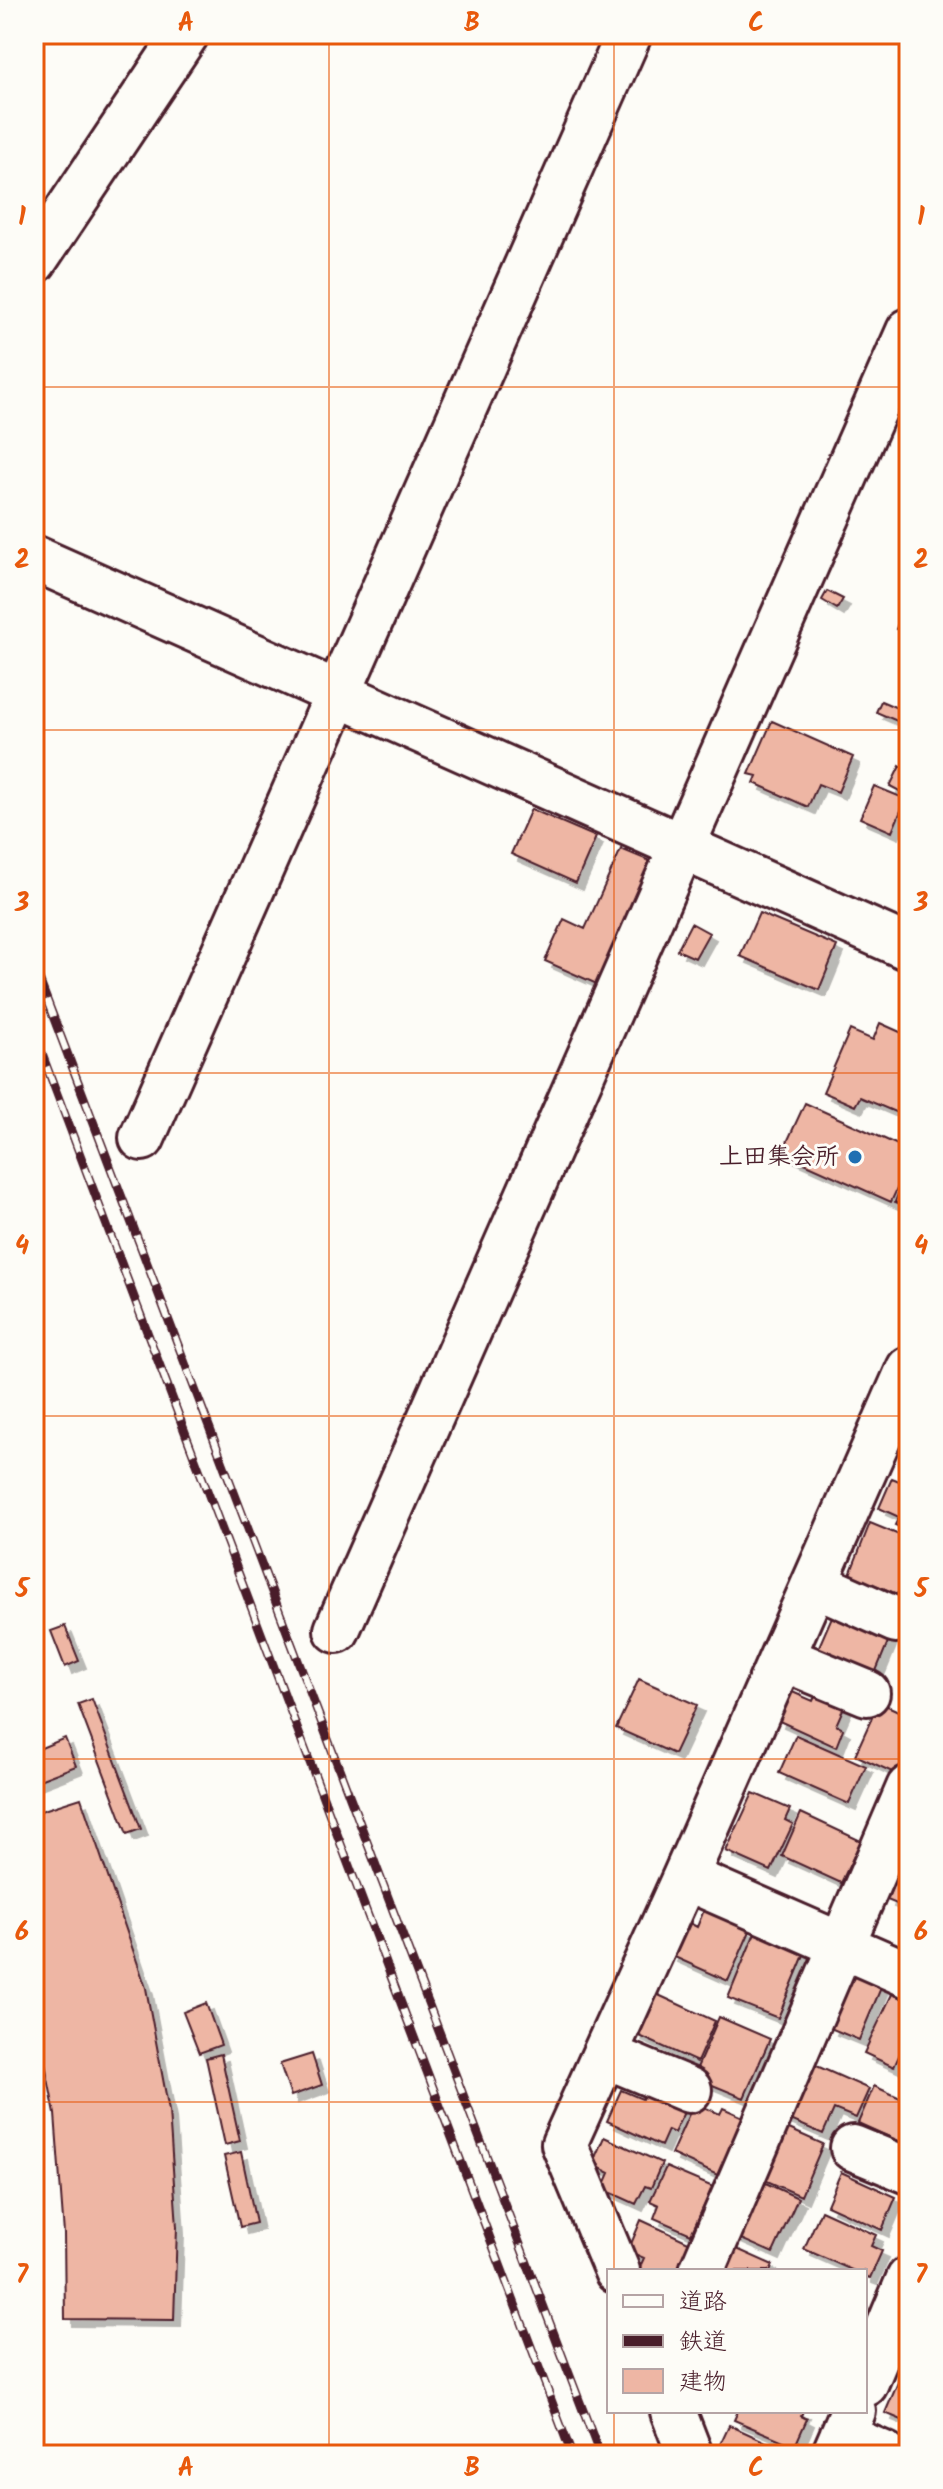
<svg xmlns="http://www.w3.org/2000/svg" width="943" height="2489" font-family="Kalam,'Klee One',sans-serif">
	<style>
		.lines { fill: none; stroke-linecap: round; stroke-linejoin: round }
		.stream { stroke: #7d8aa8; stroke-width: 14 }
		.building { fill: #eeb6a4; stroke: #4a1f2b; stroke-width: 2; filter: url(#shadow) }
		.minor-casing { stroke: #4a1f2b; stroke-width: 50 }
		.minor { stroke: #fdfcf7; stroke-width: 44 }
		.rail-casing { stroke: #4a1f2b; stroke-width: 9 }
		.rail { stroke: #fdfcf7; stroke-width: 6; stroke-dasharray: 18; stroke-linecap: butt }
		.grid { fill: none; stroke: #e8590c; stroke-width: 2; stroke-opacity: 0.55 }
		.poi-dot { fill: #1f6fb2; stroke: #fdfcf7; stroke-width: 3 }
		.labels { text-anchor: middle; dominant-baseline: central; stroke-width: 6; stroke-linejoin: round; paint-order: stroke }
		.poi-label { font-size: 24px; font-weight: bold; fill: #4a1f2b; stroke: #fdfcf7; text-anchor: end }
		.neatline { fill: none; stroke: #e8590c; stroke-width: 3 }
		.grid-label { font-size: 26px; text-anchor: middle; font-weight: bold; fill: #e8590c }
	</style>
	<defs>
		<filter id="shadow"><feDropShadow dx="7" dy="7" stdDeviation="0" flood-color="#0004"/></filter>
	</defs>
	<rect width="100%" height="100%" fill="#fdfcf7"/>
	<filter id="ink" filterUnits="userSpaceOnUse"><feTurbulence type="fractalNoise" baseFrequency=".0125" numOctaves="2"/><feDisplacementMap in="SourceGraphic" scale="16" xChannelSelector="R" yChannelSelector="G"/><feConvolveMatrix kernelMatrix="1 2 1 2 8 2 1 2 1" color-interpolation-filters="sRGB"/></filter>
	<g filter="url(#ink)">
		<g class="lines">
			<path class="stream" d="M 34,2451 L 40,2455"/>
		</g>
		<path class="building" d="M 827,591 L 843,599 L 837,609 L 822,600 Z
			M 909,597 L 909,635 L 896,629 Z
			M 881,701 L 909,713 L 909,726 L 876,712 Z
			M 772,721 L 853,757 L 838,792 L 818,784 L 808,807 L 754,783 L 757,776 L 749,774 Z
			M 900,766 L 909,771 L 907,795 L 890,786 Z
			M 874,786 L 906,799 L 892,832 L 860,818 Z
			M 531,809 L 596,837 L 576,883 L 511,854 Z
			M 621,849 L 662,866 L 608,989 L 545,961 L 564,919 L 585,929 Z
			M 759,913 L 837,946 L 819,990 L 740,956 Z
			M 691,923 L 709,933 L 695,958 L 677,950 Z
			M 880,1023 L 909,1036 L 909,1118 L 860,1097 L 855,1106 L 823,1092 L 850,1030 L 873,1040 Z
			M 805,1103 L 909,1150 L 909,1163 L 891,1202 L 782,1153 Z
			M 901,1187 L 909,1190 L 909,1207 L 895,1202 Z
			M 892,1478 L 909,1485 L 909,1531 L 895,1525 L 899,1517 L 879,1508 Z
			M 870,1523 L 909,1539 L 907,1598 L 878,1586 L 873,1598 L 845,1587 Z
			M 834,1612 L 890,1637 L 874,1676 L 817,1651 Z
			M 65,1626 L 79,1661 L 65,1667 L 51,1631 Z
			M 639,1679 L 697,1705 L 674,1754 L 616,1728 Z
			M 790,1691 L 813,1701 L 816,1694 L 844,1707 L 836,1725 L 843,1729 L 836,1747 L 777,1720 Z
			M 92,1699 L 141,1829 L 127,1834 L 78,1704 Z
			M 879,1702 L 909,1716 L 909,1759 L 901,1776 L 855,1755 Z
			M 796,1735 L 866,1766 L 849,1804 L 779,1773 Z
			M 65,1738 L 76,1766 L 34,1782 L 34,1751 Z
			M 753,1793 L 790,1809 L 785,1820 L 793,1824 L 771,1871 L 726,1851 Z
			M 81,1798 L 146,1988 L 169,2111 L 177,2227 L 174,2320 L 65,2319 L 64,2234 L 55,2114 L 34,2008 L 34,1813 Z
			M 801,1813 L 861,1841 L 841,1883 L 782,1856 Z
			M 909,1846 L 909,1909 L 887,1900 Z
			M 704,1910 L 750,1931 L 728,1981 L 670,1955 L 686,1921 L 697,1927 Z
			M 756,1930 L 806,1950 L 778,2018 L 728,1998 Z
			M 854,1971 L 883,1983 L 859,2040 L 830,2028 Z
			M 654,1993 L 715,2021 L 697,2062 L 635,2034 Z
			M 892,1994 L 909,2001 L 909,2034 L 894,2067 L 864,2053 Z
			M 206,2003 L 221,2045 L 199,2053 L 183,2012 Z
			M 719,2017 L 770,2039 L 744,2098 L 693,2077 Z
			M 221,2054 L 240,2141 L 225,2145 L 206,2058 Z
			M 312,2054 L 322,2085 L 291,2096 L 280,2064 Z
			M 810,2063 L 869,2089 L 856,2118 L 834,2109 L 823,2134 L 786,2118 Z
			M 874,2086 L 909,2102 L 909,2146 L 858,2123 Z
			M 647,2088 L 687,2106 L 674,2133 L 668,2130 L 661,2146 L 607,2121 L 621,2090 L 642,2099 Z
			M 694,2103 L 720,2114 L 723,2108 L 750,2120 L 724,2178 L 671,2154 Z
			M 780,2125 L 823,2144 L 801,2196 L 758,2177 Z
			M 604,2137 L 662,2163 L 651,2188 L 645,2186 L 636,2204 L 603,2189 L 610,2173 L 592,2164 Z
			M 241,2152 L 256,2223 L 240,2227 L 224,2156 Z
			M 666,2167 L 713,2187 L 691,2234 L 654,2218 L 659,2205 L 650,2201 Z
			M 841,2172 L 896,2197 L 882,2230 L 827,2205 Z
			M 757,2179 L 798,2198 L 773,2253 L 732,2235 Z
			M 821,2210 L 876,2235 L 871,2246 L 882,2251 L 870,2278 L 865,2276 L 865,2271 L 854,2271 L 804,2249 Z
			M 641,2220 L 695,2245 L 684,2271 L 638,2271 L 644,2258 L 628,2251 Z
			M 728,2245 L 773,2265 L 770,2271 L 716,2271 Z
			M 909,2367 L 909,2423 L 885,2413 L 899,2380 L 903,2381 Z
			M 738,2411 L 803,2411 L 801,2416 L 807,2419 L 795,2446 L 734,2420 Z
			M 729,2425 L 788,2452 L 787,2455 L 715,2455 Z"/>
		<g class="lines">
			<defs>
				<path id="minor" d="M 34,261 L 186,34
					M 34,558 L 909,948
					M 142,1138 L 629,34
					M 815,1584 L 896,1620
					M 337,1630 L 909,331
					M 782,1658 L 867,1693
					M 685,1877 L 909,1975
					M 605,2055 L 689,2090
					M 853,2148 L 909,2171
					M 617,2271 L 564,2144 L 685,1877 L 909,1369
					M 702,2271 L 909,1788
					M 865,2384 L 909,2279
					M 673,2411 L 690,2455
					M 842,2436 L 886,2455
					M 834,2455 L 853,2411"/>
			</defs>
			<use href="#minor" class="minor-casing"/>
			<use href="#minor" class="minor"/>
			<defs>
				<path id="rail" d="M 34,966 L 600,2455
					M 34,1033 L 572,2455"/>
			</defs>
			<use href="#rail" class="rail-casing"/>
			<use href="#rail" class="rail"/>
		</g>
	</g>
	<path class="grid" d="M 329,34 L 329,2455M 614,34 L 614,2271M 34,387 L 909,387M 34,730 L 909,730M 34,1073 L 909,1073M 34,1416 L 909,1416M 34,1759 L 909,1759M 34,2102 L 909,2102M 614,2411 L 614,2455"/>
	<circle class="poi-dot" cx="855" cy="1157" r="8"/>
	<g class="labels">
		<g class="poi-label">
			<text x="839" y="1157">上田集会所</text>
		</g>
	</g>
	<rect width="943" height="2489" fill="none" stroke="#fdfcf7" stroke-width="88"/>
	<rect x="607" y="2269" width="260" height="144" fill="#fdfcf7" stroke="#b5a4a5" stroke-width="2"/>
	<rect x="623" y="2295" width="40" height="12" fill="#fdfcf7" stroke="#b5a4a5" stroke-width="2"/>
	<text x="679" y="2309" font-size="24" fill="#4a1f2b">道路</text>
	<rect x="623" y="2335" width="40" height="12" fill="#4a1f2b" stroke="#b5a4a5" stroke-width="2"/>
	<text x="679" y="2349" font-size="24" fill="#4a1f2b">鉄道</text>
	<rect x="623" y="2369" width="40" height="24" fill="#eeb6a4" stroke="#b5a4a5" stroke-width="2"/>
	<text x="679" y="2389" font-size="24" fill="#4a1f2b">建物</text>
	<rect x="44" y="44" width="855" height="2401" class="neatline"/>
	<g class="grid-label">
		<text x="186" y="31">A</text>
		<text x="472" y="31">B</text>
		<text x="756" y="31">C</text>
		<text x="22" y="225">1</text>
		<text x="921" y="225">1</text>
		<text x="22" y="568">2</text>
		<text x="921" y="568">2</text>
		<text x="22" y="911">3</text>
		<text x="921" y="911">3</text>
		<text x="22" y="1254">4</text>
		<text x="921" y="1254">4</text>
		<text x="22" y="1597">5</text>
		<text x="921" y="1597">5</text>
		<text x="22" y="1940">6</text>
		<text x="921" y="1940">6</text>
		<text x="22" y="2283">7</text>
		<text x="921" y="2283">7</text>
		<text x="186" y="2476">A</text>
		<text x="472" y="2476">B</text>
		<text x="756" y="2476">C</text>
	</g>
</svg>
